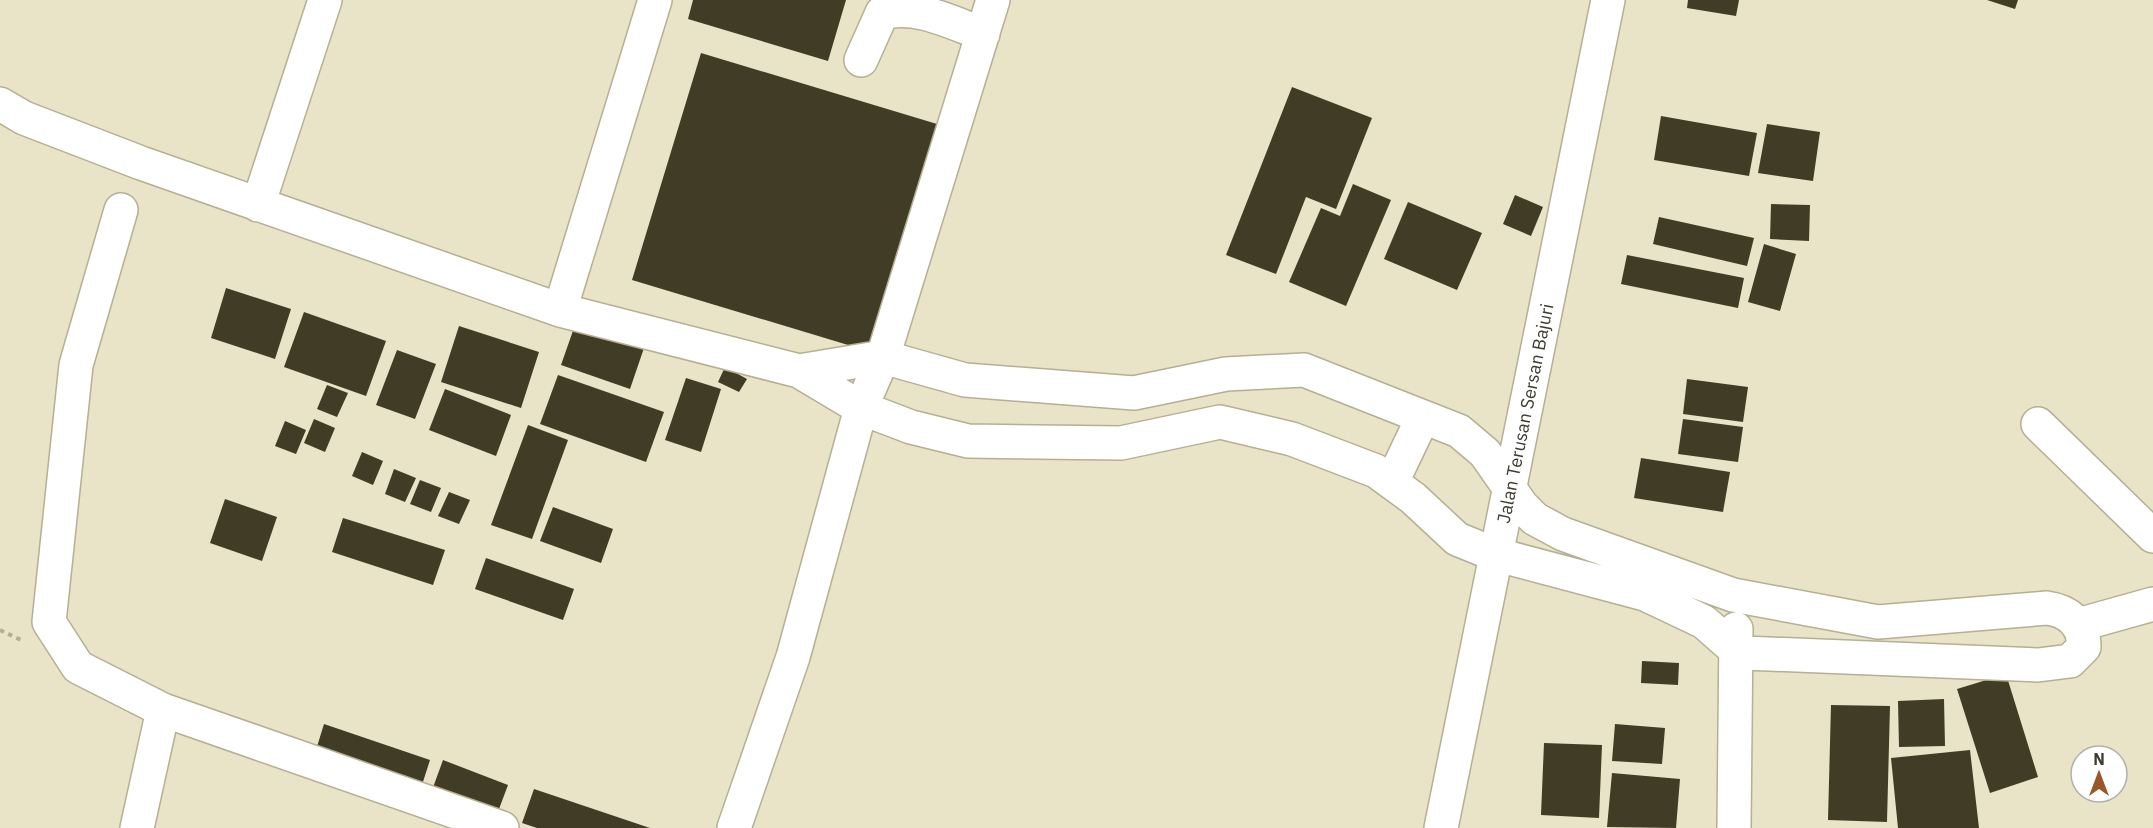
<svg xmlns="http://www.w3.org/2000/svg" width="2153" height="828" font-family="'IBM Plex Sans',sans-serif">
	<style>
		.building { fill: #413c25 }
		.lines { fill: none; stroke-linecap: round; stroke-linejoin: round }
		.minor-casing { stroke: #b5af95; stroke-width: 36 }
		.major-casing { stroke: #b5af95; stroke-width: 36 }
		.path { stroke: #b3ae97; stroke-width: 4; stroke-dasharray: 4.5 4.5; stroke-linecap: butt }
		.minor { stroke: #fff; stroke-width: 33 }
		.major { stroke: #fff; stroke-width: 33 }
		.labels { text-anchor: middle; dominant-baseline: central; stroke-width: 6; stroke-linejoin: round; paint-order: stroke }
		.street-label { font-size: 18px; fill: #3e3b30; stroke: #fff }
	</style>
	<rect width="100%" height="100%" fill="#e9e3c7"/>
	<path class="building" d="M 693,0 L 846,0 L 828,61 L 688,19 Z
		M 1688,0 L 1739,0 L 1736,16 L 1687,8 Z
		M 1987,0 L 2018,0 L 2015,9 Z
		M 701,53 L 937,124 L 868,351 L 632,280 Z
		M 1292,87 L 1372,118 L 1336,209 L 1306,197 L 1276,274 L 1226,255 Z
		M 1661,116 L 1757,133 L 1749,176 L 1654,160 Z
		M 1767,124 L 1820,132 L 1813,181 L 1758,173 Z
		M 1353,184 L 1391,200 L 1346,306 L 1289,282 L 1321,208 L 1340,216 Z
		M 1515,195 L 1543,207 L 1531,236 L 1503,224 Z
		M 1408,202 L 1482,233 L 1457,290 L 1384,259 Z
		M 1771,204 L 1810,205 L 1809,241 L 1770,239 Z
		M 1659,217 L 1754,238 L 1747,266 L 1653,244 Z
		M 1764,244 L 1796,254 L 1780,311 L 1748,302 Z
		M 1627,255 L 1744,278 L 1738,308 L 1621,284 Z
		M 226,288 L 291,309 L 275,359 L 211,338 Z
		M 304,312 L 386,341 L 366,396 L 284,367 Z
		M 575,325 L 644,348 L 630,389 L 561,365 Z
		M 459,326 L 539,352 L 521,408 L 441,382 Z
		M 397,350 L 436,364 L 415,419 L 376,405 Z
		M 725,367 L 747,379 L 739,392 L 718,382 Z
		M 558,375 L 664,412 L 646,462 L 540,424 Z
		M 686,378 L 721,389 L 701,452 L 665,440 Z
		M 1687,379 L 1748,387 L 1743,422 L 1683,414 Z
		M 327,385 L 348,393 L 337,417 L 317,409 Z
		M 445,389 L 511,415 L 496,456 L 429,430 Z
		M 314,419 L 335,428 L 325,452 L 304,443 Z
		M 1683,419 L 1743,427 L 1738,462 L 1678,454 Z
		M 285,421 L 306,430 L 296,454 L 275,446 Z
		M 528,425 L 568,440 L 532,539 L 491,525 Z
		M 362,452 L 383,461 L 373,485 L 352,476 Z
		M 1641,458 L 1730,472 L 1723,512 L 1634,498 Z
		M 394,469 L 416,478 L 405,502 L 385,494 Z
		M 420,480 L 441,488 L 431,512 L 410,504 Z
		M 449,492 L 470,500 L 459,524 L 438,516 Z
		M 225,499 L 277,517 L 262,561 L 210,543 Z
		M 553,507 L 613,529 L 601,563 L 540,541 Z
		M 343,518 L 445,550 L 433,585 L 332,552 Z
		M 486,558 L 574,589 L 563,620 L 475,589 Z
		M 1642,661 L 1679,663 L 1678,685 L 1641,683 Z
		M 2006,674 L 2038,777 L 1990,793 L 1957,689 Z
		M 1944,699 L 1945,746 L 1899,747 L 1898,701 Z
		M 1831,705 L 1890,706 L 1887,822 L 1828,820 Z
		M 324,724 L 430,760 L 421,788 L 315,753 Z
		M 1615,724 L 1665,728 L 1662,764 L 1612,761 Z
		M 1544,743 L 1602,745 L 1599,818 L 1541,815 Z
		M 1970,750 L 1979,828 L 1898,828 L 1891,758 Z
		M 443,760 L 508,785 L 496,817 L 431,793 Z
		M 1612,773 L 1680,779 L 1676,828 L 1607,827 Z
		M 534,789 L 650,828 L 537,828 L 522,823 Z"/>
	<g class="lines">
		<defs>
			<path id="minor" d="M 861,60 L 882,13 C 917,4 950,22 983,34
				M 0,104 L 24,118 L 141,163 L 560,310 L 799,371 L 861,408 L 911,427 L 968,441 L 1121,443 L 1220,422 L 1292,439 L 1376,471 L 1413,498 L 1457,539 L 1494,554 L 1645,594 L 1704,622 L 1737,651 L 1745,653 L 2038,665 L 2070,661 L 2084,647 C 2084,624 2069,611 2047,608 L 1878,622 L 1733,595 L 1563,534 L 1535,519 L 1522,506 L 1485,453 L 1459,431 L 1304,370 L 1226,374 L 1134,393 L 965,380 L 883,357 L 799,371
				M 258,205 L 325,0
				M 121,210 L 76,365 L 49,622 L 78,667 L 163,710 L 502,828
				M 560,310 L 655,0
				M 2038,424 L 2153,536
				M 1392,482 L 1423,417
				M 2078,625 L 2153,604
				M 137,828 L 163,710
				M 734,828 L 793,657 L 861,408 L 883,357 L 993,0
				M 1734,828 L 1736,629"/>
			<g id="major">
				<path id="s1" d="M 1441,828 L 1608,0"/>
			</g>
		</defs>
		<use href="#minor" class="minor-casing"/>
		<use href="#major" class="major-casing"/>
		<path class="path" d="M 0,630 L 21,640"/>
		<use href="#minor" class="minor"/>
		<use href="#major" class="major"/>
	</g>
	<g class="labels">
		<g class="street-label">
			<text stroke="none"><textPath href="#s1" startOffset="423">Jalan Terusan Sersan Bajuri</textPath></text>
		</g>
	</g>
	<g transform="translate(2099 774)"><circle r="28" fill="#ffffff" stroke="#b2b1ac" stroke-width="1.5"/>
	<path d="M0-4.5L10 22L0 15L-10 22Z" fill="#995626"/>
	<text y="-9" font-size="16" font-weight="bold" text-anchor="middle" fill="#3e3b30">N</text>
	</g>
</svg>
